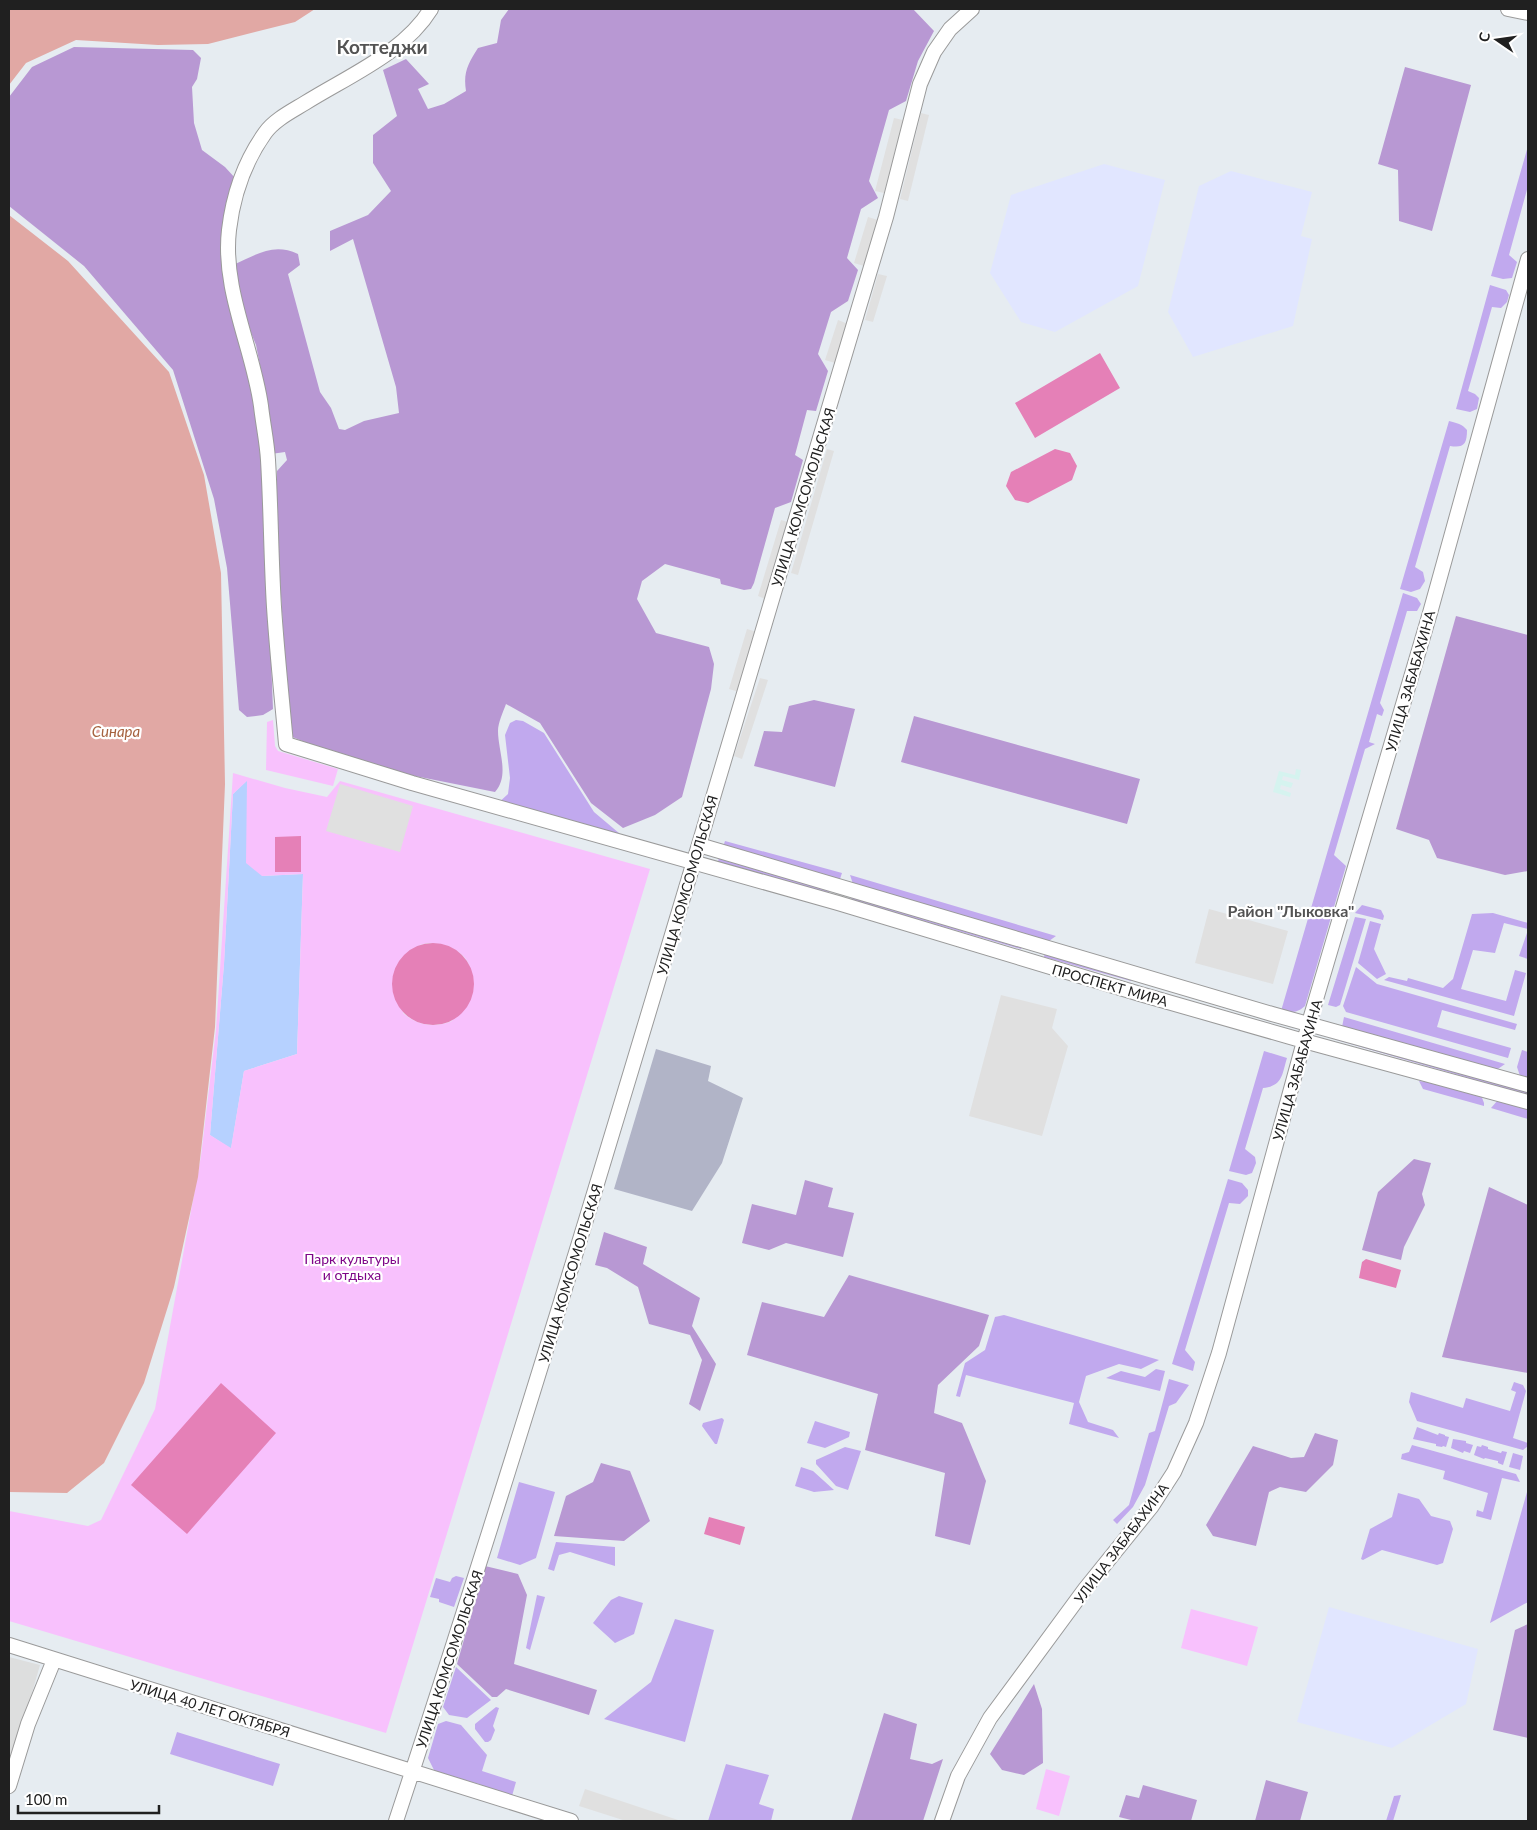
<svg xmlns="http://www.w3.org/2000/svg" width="1537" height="1830" font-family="Lato,sans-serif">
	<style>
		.residential { fill: #dddede }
		.commercial { fill: #d5f3ef }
		.education { fill: #e1e6ff }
		.construction { fill: #b1b4c7 }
		.grass { fill: #c1a9ee }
		.forest { fill: #b898d3 }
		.sand { fill: #b6d1ff }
		.park { fill: #f8c1fd; fill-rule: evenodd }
		.pitch { fill: #e580b7 }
		.parking { fill: #e0e0e0 }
		.water { fill: #e1a8a4 }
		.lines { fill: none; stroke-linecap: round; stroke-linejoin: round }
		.minor-casing { stroke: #9a9a9a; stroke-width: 16 }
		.minor { stroke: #fff; stroke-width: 14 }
		.labels { text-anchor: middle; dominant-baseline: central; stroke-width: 4.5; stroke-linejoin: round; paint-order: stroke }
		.street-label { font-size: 14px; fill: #202020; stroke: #fff }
		.park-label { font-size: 14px; fill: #7e0588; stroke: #fff }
		.water-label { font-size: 15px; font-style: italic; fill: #a66340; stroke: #fff }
		.quarter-label { font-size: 16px; font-weight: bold; fill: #535353; stroke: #fff }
		.district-label { font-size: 19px; font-weight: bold; fill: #535353; stroke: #fff }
	</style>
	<rect width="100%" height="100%" fill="#e6ecf1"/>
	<path class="residential" d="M 9,1657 L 40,1665 L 9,1773 Z"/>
	<path class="commercial" d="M 1296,769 L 1301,770 L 1299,780 L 1283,776 L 1282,780 L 1293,783 L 1291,788 L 1281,785 L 1280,789 L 1291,793 L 1290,797 L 1273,792 L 1279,771 L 1295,775 Z"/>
	<path class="education" d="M 1104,164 L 1165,180 L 1138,286 L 1055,332 L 1021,322 L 990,273 L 1011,195 Z
		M 1231,171 L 1312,192 L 1301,236 L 1312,239 L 1293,326 L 1193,357 L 1168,312 L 1199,186 Z
		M 1329,1607 L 1478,1649 L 1466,1704 L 1392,1748 L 1297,1722 Z"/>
	<path class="construction" d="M 656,1049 L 711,1066 L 708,1081 L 743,1098 L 722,1163 L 692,1211 L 614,1189 Z"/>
	<path class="grass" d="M 1528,146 L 1528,186 L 1509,255 L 1517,262 L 1512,278 L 1503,279 L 1491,276 Z
		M 1490,285 L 1506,290 L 1509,295 L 1507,302 L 1501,308 L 1492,307 L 1468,391 L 1475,394 L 1479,398 L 1477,409 L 1470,412 L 1456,409 Z
		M 1449,421 C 1457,423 1462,424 1467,430 C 1467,445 1463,448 1450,446 L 1415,567 L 1423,572 L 1425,581 L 1420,589 L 1411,592 L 1400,589 Z
		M 1403,593 L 1417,598 L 1421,604 L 1417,611 L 1407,611 L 1380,703 L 1384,710 L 1382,716 L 1377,714 L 1369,742 L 1375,744 L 1365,749 L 1334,855 L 1346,866 L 1305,1006 C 1297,1013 1291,1013 1281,1011 Z
		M 516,720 L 523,721 L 544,733 L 594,812 L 626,839 L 496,805 L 508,794 L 510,778 L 505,735 L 510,723 Z
		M 725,841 L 842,873 L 840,879 L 723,847 Z
		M 719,857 L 830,890 L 828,894 L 718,862 Z
		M 850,875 L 1056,936 L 1049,941 L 853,884 Z
		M 852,897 L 1023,946 L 1021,949 L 851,900 Z
		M 1362,905 L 1381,910 L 1384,916 L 1383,920 L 1355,913 Z
		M 1493,913 L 1528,923 L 1528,929 L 1504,923 L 1495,953 L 1473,950 L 1461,989 L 1506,1001 L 1515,970 L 1526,973 L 1514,1016 L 1384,980 L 1389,977 L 1407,981 L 1408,978 L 1443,988 L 1453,979 L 1472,914 Z
		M 1355,917 L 1366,919 L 1340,1005 L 1336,1007 L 1328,1005 Z
		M 1370,921 L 1381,924 L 1374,949 L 1386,974 L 1377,979 L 1358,963 Z
		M 1528,930 L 1528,959 L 1519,956 Z
		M 1045,952 L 1132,976 L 1131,981 L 1044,957 Z
		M 1356,967 L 1377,984 L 1517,1024 L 1515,1030 L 1442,1010 L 1437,1027 L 1511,1048 L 1508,1058 L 1346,1012 L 1343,1006 Z
		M 1344,1017 L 1505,1064 L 1495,1071 L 1342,1027 Z
		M 1338,1035 L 1528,1090 L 1528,1095 L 1337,1040 Z
		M 1522,1050 L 1528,1052 L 1528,1081 L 1521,1079 L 1517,1067 Z
		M 1264,1051 L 1287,1058 C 1282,1074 1283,1086 1263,1088 L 1245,1149 L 1255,1157 L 1256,1163 L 1252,1173 L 1246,1175 L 1229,1171 Z
		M 1419,1081 L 1434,1083 L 1481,1095 L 1484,1103 L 1484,1106 L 1423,1089 Z
		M 1498,1100 L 1528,1108 L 1528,1119 L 1491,1108 Z
		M 1228,1179 L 1242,1183 L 1248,1190 L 1248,1196 L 1240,1204 L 1229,1203 L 1185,1350 L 1195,1362 L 1193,1371 L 1172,1364 Z
		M 1004,1315 L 1159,1360 L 1141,1369 L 1119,1364 L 1086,1376 L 1079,1402 L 1088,1422 L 1113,1430 L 1119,1438 L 1069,1424 L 1074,1403 L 966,1375 L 960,1397 L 956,1396 L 965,1363 L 985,1350 L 995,1317 Z
		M 1156,1369 L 1165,1371 L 1160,1391 L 1106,1378 L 1121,1371 L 1145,1377 Z
		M 1169,1379 L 1189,1385 L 1176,1403 L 1169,1406 L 1145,1485 L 1133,1507 L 1117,1524 L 1113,1520 L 1129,1505 L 1149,1433 L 1155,1431 Z
		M 1514,1382 L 1523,1385 L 1526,1391 L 1513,1438 L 1528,1443 L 1528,1446 L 1523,1450 L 1417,1421 L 1409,1402 L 1411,1392 L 1463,1408 L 1466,1398 L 1510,1411 L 1516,1392 L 1511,1390 Z
		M 722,1418 L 724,1420 L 717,1444 L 715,1444 L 702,1426 L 703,1423 Z
		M 815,1421 L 850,1432 L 849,1437 L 825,1448 L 807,1443 Z
		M 1417,1427 L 1438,1435 L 1439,1433 L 1445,1435 L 1445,1436 L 1449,1437 L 1446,1447 L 1443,1446 L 1442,1447 L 1436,1446 L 1436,1444 L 1413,1439 Z
		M 1453,1439 L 1466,1441 L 1466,1443 L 1473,1445 L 1470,1453 L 1464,1451 L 1463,1453 L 1451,1448 Z
		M 1412,1445 L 1516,1474 L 1520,1482 L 1502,1478 L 1491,1520 L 1476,1516 L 1477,1510 L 1483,1512 L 1488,1493 L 1443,1479 L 1445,1471 L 1401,1459 L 1402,1454 L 1409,1452 Z
		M 1482,1445 L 1488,1447 L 1488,1449 L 1501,1453 L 1502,1451 L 1507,1452 L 1503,1465 L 1498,1463 L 1498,1461 L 1485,1458 L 1484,1459 L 1474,1455 L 1477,1446 L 1481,1447 Z
		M 845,1447 L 861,1451 L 848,1490 L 836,1486 L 816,1464 L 816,1460 Z
		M 1513,1453 L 1523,1456 L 1520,1470 L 1509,1467 Z
		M 801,1467 L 813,1471 L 834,1490 L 814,1492 L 795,1486 Z
		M 519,1482 L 555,1492 L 536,1558 L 520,1565 L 497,1558 Z
		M 1527,1492 L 1528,1492 L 1528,1602 L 1490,1623 Z
		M 1398,1493 L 1419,1499 L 1431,1516 L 1450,1521 L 1453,1529 L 1443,1563 L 1437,1565 L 1382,1550 L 1363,1560 L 1361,1559 L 1370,1529 L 1392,1517 Z
		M 556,1542 L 615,1547 L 615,1566 L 570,1552 L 559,1555 L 554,1571 L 548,1569 Z
		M 456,1576 L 464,1578 L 454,1607 L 439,1602 L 439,1599 L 430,1597 L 436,1578 L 450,1582 L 452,1578 Z
		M 537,1595 L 545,1597 L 530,1650 L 526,1648 Z
		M 619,1596 L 643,1603 L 634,1634 L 615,1643 L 593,1623 L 611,1600 Z
		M 675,1619 L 714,1630 L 685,1742 L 604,1719 L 651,1682 Z
		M 456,1667 L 491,1700 L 467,1718 L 449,1715 L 443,1707 Z
		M 496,1707 L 499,1708 L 493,1726 L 495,1730 L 491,1740 L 488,1742 L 485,1742 L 475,1729 L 475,1724 Z
		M 446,1721 L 461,1725 L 487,1755 L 482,1771 L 516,1782 L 512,1796 L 501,1795 L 479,1784 L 435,1772 L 428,1758 L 438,1724 Z
		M 177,1732 L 280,1764 L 273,1786 L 170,1754 Z
		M 726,1764 L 769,1775 L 759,1804 L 774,1809 L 771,1821 L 708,1821 Z
		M 1401,1795 L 1393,1821 L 1386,1821 L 1394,1796 Z"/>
	<path class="forest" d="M 509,9 L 913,9 L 934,31 L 918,61 L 906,101 L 889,110 L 869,181 L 878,198 L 861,209 L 847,258 L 858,270 L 848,301 L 831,312 L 818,354 L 828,371 L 816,411 L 807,410 L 795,455 L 803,460 L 791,502 L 775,508 L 754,583 L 751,589 L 744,590 L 721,584 L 720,579 L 665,564 L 642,581 L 637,599 L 656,633 L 709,647 L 714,664 L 711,689 L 682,797 L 655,815 L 623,828 L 591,803 L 540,723 L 506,704 C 503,712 498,723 498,731 C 498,751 510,775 495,792 L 390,771 L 339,756 L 290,736 L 276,518 L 277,471 L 287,460 L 285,452 L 271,454 L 269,453 L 267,401 L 256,345 L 236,296 L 233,265 C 256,255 273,242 298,254 L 300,265 L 288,274 L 320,392 L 331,408 L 339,429 L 345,430 L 364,421 L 399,413 L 396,387 L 353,239 L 330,251 L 330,231 L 368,215 L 391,191 L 373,163 L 373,135 L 397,116 L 383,70 L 406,59 L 429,84 L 418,89 L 428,109 L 444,104 L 466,91 C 463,72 468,64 478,48 L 497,43 L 501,20 Z
		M 74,47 L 193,50 L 201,58 L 197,79 L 192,87 L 194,123 L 202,150 L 225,167 L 236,179 L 225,227 L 222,265 L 227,299 L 256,403 L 263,459 L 273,709 L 263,715 L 247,717 L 239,710 L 227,568 L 214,499 L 173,370 L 84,266 L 9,206 L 9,97 L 32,67 Z
		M 1405,67 L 1471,85 L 1432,231 L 1399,221 L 1398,170 L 1378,164 Z
		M 1456,616 L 1528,635 L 1528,871 L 1505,875 L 1437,858 L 1429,840 L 1396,829 Z
		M 814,700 L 855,709 L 835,787 L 754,766 L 764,731 L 782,732 L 789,706 Z
		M 914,716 L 1140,779 L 1127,824 L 901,762 Z
		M 1414,1159 L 1431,1163 L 1422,1194 L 1425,1205 L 1404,1247 L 1401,1260 L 1362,1250 L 1378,1192 Z
		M 805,1180 L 833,1188 L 828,1207 L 854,1213 L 843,1257 L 786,1243 L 769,1250 L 742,1243 L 752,1204 L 796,1215 Z
		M 1489,1187 L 1528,1205 L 1528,1373 L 1442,1357 Z
		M 604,1232 L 647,1247 L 643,1264 L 700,1298 L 692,1326 L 716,1364 L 700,1411 L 689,1404 L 702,1360 L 690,1335 L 649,1324 L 638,1287 L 607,1268 L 595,1265 Z
		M 849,1275 L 989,1315 L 979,1346 L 938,1385 L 934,1413 L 962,1423 L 986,1481 L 970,1545 L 935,1536 L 945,1473 L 865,1450 L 878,1394 L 747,1355 L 762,1302 L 824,1317 Z
		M 1315,1433 L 1338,1440 L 1333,1465 L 1306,1492 L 1280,1487 L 1269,1492 L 1256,1546 L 1213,1536 L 1206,1525 L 1253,1446 L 1291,1458 L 1304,1457 Z
		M 601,1463 L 630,1471 L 650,1521 L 624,1541 L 554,1536 L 566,1496 L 593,1482 Z
		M 485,1566 L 518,1574 L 527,1595 L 514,1664 L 597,1690 L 589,1715 L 506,1689 L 497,1697 L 492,1697 L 457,1664 Z
		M 1528,1624 L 1528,1738 L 1493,1730 L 1515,1630 Z
		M 1034,1684 L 1042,1709 L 1043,1763 L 1024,1775 L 1002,1770 L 990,1754 Z
		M 884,1713 L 917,1724 L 910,1759 L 932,1764 L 943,1759 L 923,1821 L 851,1821 Z
		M 1266,1780 L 1308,1792 L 1300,1821 L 1255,1821 Z
		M 1143,1785 L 1197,1800 L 1191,1821 L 1135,1821 L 1119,1817 L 1126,1795 L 1139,1798 Z"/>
	<path class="sand" d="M 247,780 L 262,876 L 303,874 L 297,1054 L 244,1071 L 231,1149 L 210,1135 L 224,964 L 233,794 Z"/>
	<path class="park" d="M 273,720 L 275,746 L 278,751 L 338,769 L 333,786 L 266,770 L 267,722 Z
		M 233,773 L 285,788 L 327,797 L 340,781 L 650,869 L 386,1733 L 9,1621 L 9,1511 L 88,1526 L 101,1520 L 155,1409 L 201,1156 L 216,1030 ZM 247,781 L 246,863 L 262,876 L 303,874 L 297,1054 L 244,1071 L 231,1148 L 210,1135 L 224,964 L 233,794 ZM 427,943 C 443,943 466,950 470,968 L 452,1021 C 435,1028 418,1026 403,1013 L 420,945 Z
		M 1191,1609 L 1258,1627 L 1247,1666 L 1181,1648 Z
		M 1046,1769 L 1070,1776 L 1059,1816 L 1036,1809 Z"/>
	<path class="pitch" d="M 1100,353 L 1120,388 L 1035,438 L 1015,403 Z
		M 1055,449 L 1070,453 L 1077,466 L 1072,480 L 1028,503 L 1015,500 L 1006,486 L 1011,472 Z
		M 301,836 L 301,872 L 275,872 L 275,837 Z
		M392 984a41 41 0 1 1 82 0a41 41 0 1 1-82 0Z
		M 1366,1259 L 1401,1270 L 1396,1288 L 1359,1278 L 1362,1262 Z
		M 221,1383 L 276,1433 L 187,1534 L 131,1485 Z
		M 709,1517 L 745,1527 L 740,1545 L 704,1534 Z"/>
	<path class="parking" d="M 921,113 L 929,115 L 908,201 L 900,199 Z
		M 894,118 L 903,120 L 884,193 L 875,191 Z
		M 868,217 L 878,220 L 864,266 L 854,263 Z
		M 878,274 L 887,276 L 873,322 L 865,320 Z
		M 838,320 L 848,324 L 835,363 L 825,360 Z
		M 827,449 L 834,451 L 798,575 L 791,573 Z
		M 781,520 L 788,522 L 765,599 L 758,596 Z
		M 747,629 L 757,632 L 739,692 L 729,689 Z
		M 760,678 L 768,680 L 742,759 L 734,756 Z
		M 340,784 L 413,806 L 400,852 L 326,831 Z
		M 1209,909 L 1288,931 L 1273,984 L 1195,963 Z
		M 1001,995 L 1057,1009 L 1052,1028 L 1068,1046 L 1042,1136 L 969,1116 Z
		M 585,1789 L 681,1821 L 626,1821 L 579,1806 Z"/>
	<path class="water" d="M 9,9 L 315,9 L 295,22 L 208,44 L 158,45 L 76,40 L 26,63 L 9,85 Z
		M 9,215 L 68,261 L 169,372 L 204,475 L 221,573 L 225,784 L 215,1027 L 198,1177 L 174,1287 L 144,1383 L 104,1463 L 67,1493 L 9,1492 Z"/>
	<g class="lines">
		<defs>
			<path id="minor" d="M 431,9 C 404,53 348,76 305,103 C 292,111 274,120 265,133 C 245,161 233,196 229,230 C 222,290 253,348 261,406 C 263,424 267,442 268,460 C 271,509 271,558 274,607 C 277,653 282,699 286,744 L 412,783 L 838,903 L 1140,994 L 1304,1041 L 1528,1102
				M 1508,9 L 1528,13
				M 699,845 L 1272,1014 L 1528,1085
				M 9,1645 L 571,1821
				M 9,1786 L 28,1724 L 54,1660
				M 396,1821 C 571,1290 725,753 886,217 L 920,84 L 934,52 L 950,29 L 972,9
				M 942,1821 L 958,1776 L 990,1718 L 1085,1589 L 1152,1506 L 1174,1472 L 1196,1423 L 1219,1353 L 1309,1023 L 1430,613 L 1528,259"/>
		</defs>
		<use href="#minor" class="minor-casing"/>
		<use href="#minor" class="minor"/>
	</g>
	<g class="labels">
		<g class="street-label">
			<text transform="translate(803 497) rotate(-73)">УЛИЦА КОМСОМОЛЬСКАЯ</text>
			<text transform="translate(1410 681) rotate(-74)">УЛИЦА ЗАБАБАХИНА</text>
			<text transform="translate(687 885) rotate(-74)">УЛИЦА КОМСОМОЛЬСКАЯ</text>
			<text transform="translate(1110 985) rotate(16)">ПРОСПЕКТ МИРА</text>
			<text transform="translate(1297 1070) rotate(-74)">УЛИЦА ЗАБАБАХИНА</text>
			<text transform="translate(570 1273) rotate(-73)">УЛИЦА КОМСОМОЛЬСКАЯ</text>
			<text transform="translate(1121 1543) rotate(-53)">УЛИЦА ЗАБАБАХИНА</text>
			<text transform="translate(449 1659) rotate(-72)">УЛИЦА КОМСОМОЛЬСКАЯ</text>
			<text transform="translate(210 1708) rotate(17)">УЛИЦА 40 ЛЕТ ОКТЯБРЯ</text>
		</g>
		<g class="park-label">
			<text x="352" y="1258">Парк культуры<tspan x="352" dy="16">и отдыха</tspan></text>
		</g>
		<g class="water-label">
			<text x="116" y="731">Синара</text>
		</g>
		<g class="quarter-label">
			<text x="1291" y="910">Район "Лыковка"</text>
		</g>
		<g class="district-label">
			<text x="382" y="46">Коттеджи</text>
		</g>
	</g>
	<rect width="1537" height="1830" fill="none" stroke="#202020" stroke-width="20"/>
	<g transform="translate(1497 40) rotate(283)" stroke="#ffffff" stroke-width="4" paint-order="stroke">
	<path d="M0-4L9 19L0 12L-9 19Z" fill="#202020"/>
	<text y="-8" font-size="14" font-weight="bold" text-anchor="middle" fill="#202020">С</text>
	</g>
	<path d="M18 1805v8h141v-8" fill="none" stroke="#202020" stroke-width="2.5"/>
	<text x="25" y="1805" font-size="15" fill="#202020" stroke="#ffffff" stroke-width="4" paint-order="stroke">100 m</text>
</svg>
